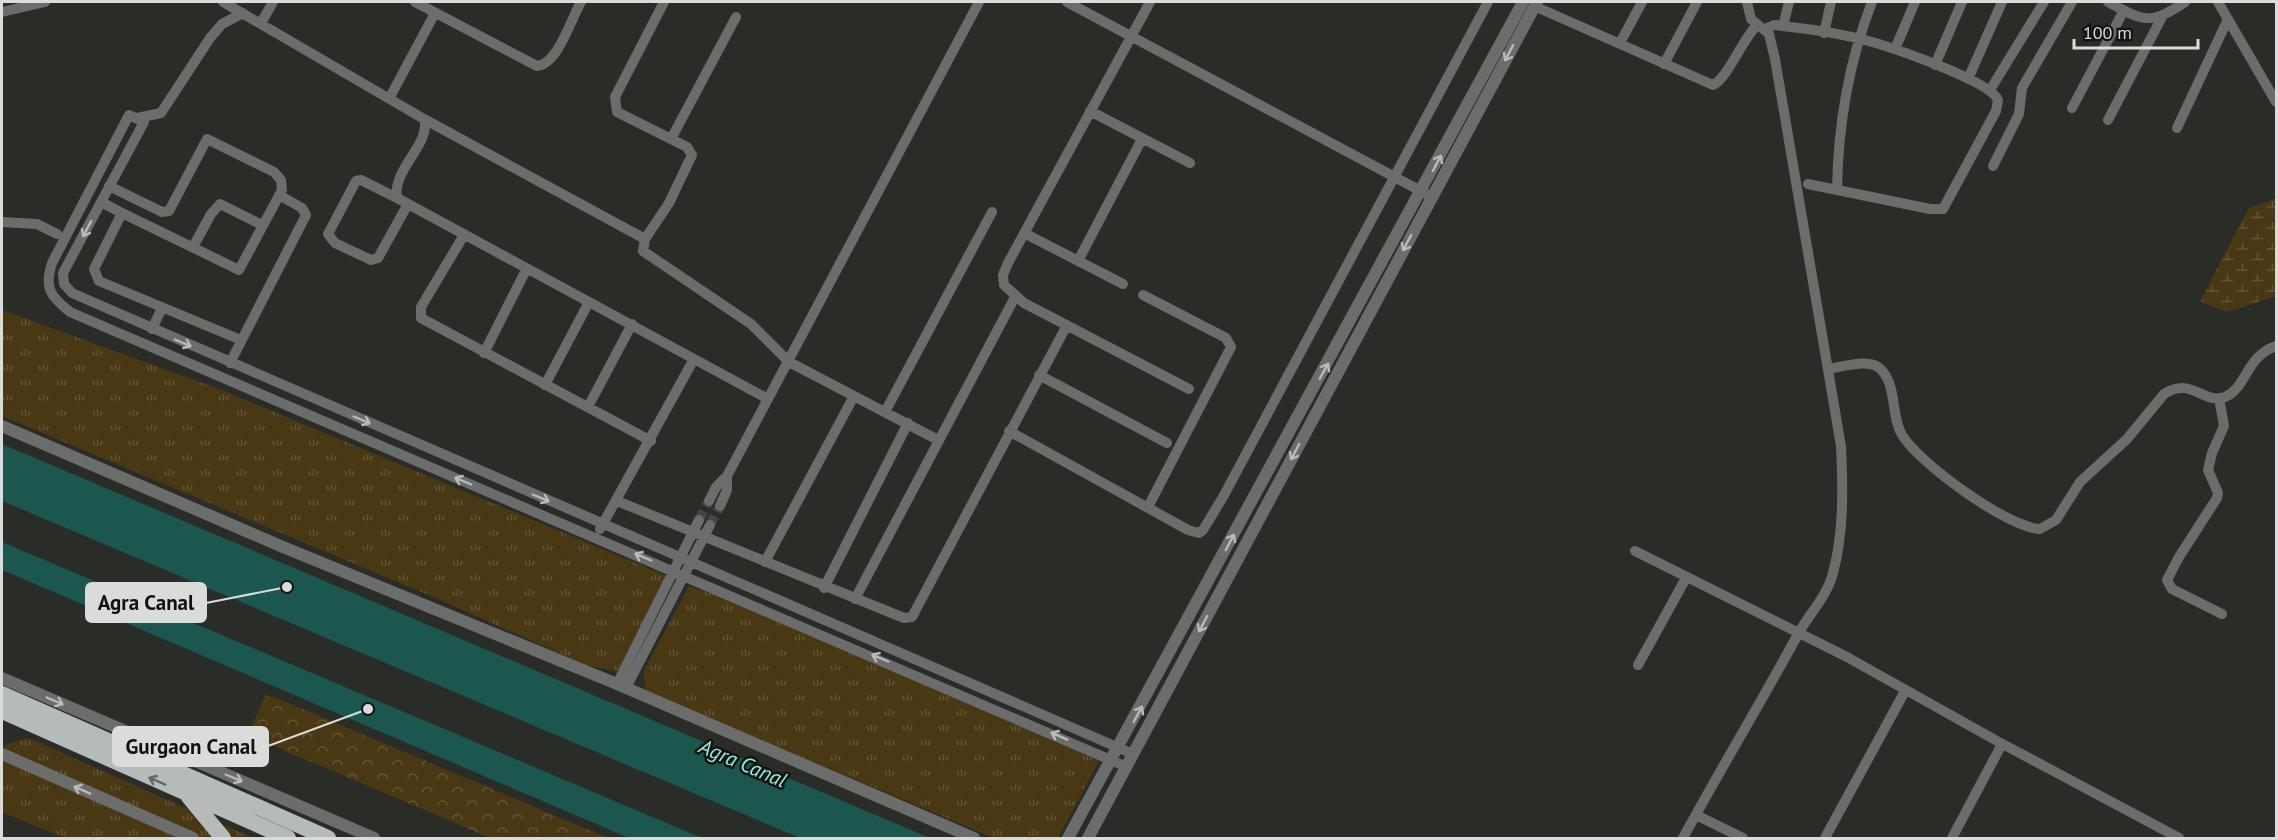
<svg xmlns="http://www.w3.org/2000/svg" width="2278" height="840" font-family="'PT Sans',sans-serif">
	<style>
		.grass { fill: url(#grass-tufts) }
		.forest { fill: url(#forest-crowns) }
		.wetland { fill: url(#wetland-marsh) }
		.water { fill: #1c574f }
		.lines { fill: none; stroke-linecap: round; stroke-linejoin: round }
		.minor-tunnel { stroke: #444642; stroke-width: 10; stroke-dasharray: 10 5; stroke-linecap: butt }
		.minor { stroke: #6a6d6b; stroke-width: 10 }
		.tertiary { stroke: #6a6d6b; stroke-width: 12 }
		.trunk { stroke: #b5bbb8; stroke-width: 16 }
		.oneway { stroke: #b8bbb8 }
		.oneway2 { stroke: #646865 }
		.labels { text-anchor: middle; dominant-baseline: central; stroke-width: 5; stroke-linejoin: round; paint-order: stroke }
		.water-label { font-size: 21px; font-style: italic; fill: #92efe0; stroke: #121412 }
		.leader { fill: none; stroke: #dadcd9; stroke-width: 2 }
		.callout-dot { fill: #dadcd9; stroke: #121412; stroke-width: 2 }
		.callout { fill: #dadcd9; stroke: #dadcd9; stroke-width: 2 }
		.callout-label { font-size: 21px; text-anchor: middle; font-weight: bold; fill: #111 }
	</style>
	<defs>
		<pattern id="grass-tufts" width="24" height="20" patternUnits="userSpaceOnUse" patternTransform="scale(1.5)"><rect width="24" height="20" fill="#493813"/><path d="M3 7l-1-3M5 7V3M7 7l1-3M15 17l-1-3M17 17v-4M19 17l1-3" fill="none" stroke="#635435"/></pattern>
		<pattern id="forest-crowns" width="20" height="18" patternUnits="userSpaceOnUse" patternTransform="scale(1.5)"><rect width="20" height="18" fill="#493813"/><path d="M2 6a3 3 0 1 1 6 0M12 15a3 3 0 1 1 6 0" fill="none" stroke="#635435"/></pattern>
		<pattern id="wetland-marsh" width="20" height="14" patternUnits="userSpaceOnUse" patternTransform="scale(1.5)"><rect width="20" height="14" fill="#493813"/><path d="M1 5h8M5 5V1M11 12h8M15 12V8" fill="none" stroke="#635435"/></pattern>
	</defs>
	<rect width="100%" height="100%" fill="#292c27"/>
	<path class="grass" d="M 2,310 L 222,390 L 667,576 L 617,672 L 586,665 L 431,596 L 2,416 Z
		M 689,586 L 732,601 L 1099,761 L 1058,838 L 994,838 L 646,691 L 643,672 Z
		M 29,738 L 253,838 L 65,838 L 2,812 L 2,754 L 5,745 Z"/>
	<path class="forest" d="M 265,695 L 277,698 L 608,838 L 490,838 L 248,735 Z"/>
	<path class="wetland" d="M 2276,198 L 2276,296 L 2227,312 L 2200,301 L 2249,208 Z"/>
	<path class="water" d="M 2,444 L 930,838 L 800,838 L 2,501 Z
		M 2,542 L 702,838 L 629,838 L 2,570 Z"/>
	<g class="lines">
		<path class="minor-tunnel" d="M 699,520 L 709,501
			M 710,525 L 720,506"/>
		<path class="minor" d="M 223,2 L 424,119 C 432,143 392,169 397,198 L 768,399
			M 415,2 L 537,66 C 558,64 571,19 581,2
			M 664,2 L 615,97 L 617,112 L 687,147 L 692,155 L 669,203 L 645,239 L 643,251 L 751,324 L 789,362 L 938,440
			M 1067,2 L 1432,197
			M 1150,2 L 1008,263 L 1003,275 L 1004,285 L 1024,303 L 1189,389
			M 2108,2 C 2144,22 2151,25 2185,2
			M 2218,2 L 2276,102
			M 1534,6 L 1713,85 C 1727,79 1742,40 1757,25
			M 2,12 L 45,2
			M 261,23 L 273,2
			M 1783,26 L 1789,2
			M 1765,29 L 1774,25 C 1802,28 1833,32 1861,39 C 1885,45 1990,80 1998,100 L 1996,111 L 1943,209 L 1930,209 L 1808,184
			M 1824,33 L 1831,2
			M 1620,43 L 1642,2
			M 1895,49 L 1915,2
			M 1664,64 L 1697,2
			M 1935,65 L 1962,2
			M 1968,79 L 2002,2
			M 1990,90 L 2044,2
			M 390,97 L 435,13
			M 2072,108 L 2124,10
			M 1090,111 L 1190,163
			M 137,118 L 161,113 L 210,38 L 222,24 L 243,13
			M 424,119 L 645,239
			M 2108,120 L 2162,17
			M 2177,128 L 2228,19
			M 671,139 L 736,17
			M 1993,166 L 2019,114 L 2022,88 L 2072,2
			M 109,186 L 162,212 L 169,211 L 207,139 L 274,172 L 281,180 L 282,190 L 239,270 L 122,213
			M 1837,190 C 1838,124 1848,64 1872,2
			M 397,198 L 361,180 L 356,181 L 328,234 L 335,243 L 371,260 L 378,258 L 408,204
			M 101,202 L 122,213 L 94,269 L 99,281 L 241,340
			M 2,222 L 37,224 L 57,234
			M 1024,233 L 1123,284
			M 464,235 L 421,307 L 421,318 L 651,441
			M 193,247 L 211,214 L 220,204 L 262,225
			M 1078,261 L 1142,139
			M 1143,295 L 1226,338 L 1231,347 L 1148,507
			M 152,329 L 162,308
			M 484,353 L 526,270
			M 230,363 L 306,215 L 302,208 L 279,195
			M 1828,369 C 1841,367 1866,359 1878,367 C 1898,382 1890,415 1902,435 C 1919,463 2008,528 2040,529 L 2056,520 L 2080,482 L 2127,439 L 2164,394 C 2192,376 2203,405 2225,397 C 2246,389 2246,356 2276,346
			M 1039,375 L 1167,443
			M 545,385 L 589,302
			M 2219,398 L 2224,426 L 2212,453 L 2208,470 L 2218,493 L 2217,498 L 2179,557 L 2167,580 L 2172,589 L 2222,614
			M 588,407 L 632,324
			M 885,412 L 992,212
			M 1009,431 L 1188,530 L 1199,533 L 1203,530 L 1223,497 L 1488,2
			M 617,501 L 904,618 L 912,617 L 1067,325
			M 709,501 L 716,487 L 727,476 L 979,2
			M 720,506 L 727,490 L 727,476
			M 600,529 L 694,359
			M 1635,551 L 1847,657 L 1997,741 L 2179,838
			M 765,562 L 854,396
			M 824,588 L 908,423
			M 855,599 L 1015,297
			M 1638,665 L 1686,578
			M 617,684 L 699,520
			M 626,688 L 710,525
			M 1127,767 L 70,312 C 50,296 44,288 52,263 L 129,115 L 144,122 L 63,273 L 64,284 L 72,293 L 1133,754
			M 1696,815 L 1743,838
			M 1683,838 C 1720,770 1760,704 1797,636 C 1808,615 1827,597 1833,573 C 1844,532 1843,488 1841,446 L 1775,59 L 1769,34 L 1751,19 L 1747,2
			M 1825,838 L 1905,691
			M 1952,838 L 2002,744"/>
		<path class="tertiary" d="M 2,426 L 283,547 L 617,684 L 974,838
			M 2,678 L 374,838
			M 2,754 L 193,838
			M 1068,838 L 1523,2
			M 1088,838 L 1537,2"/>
		<path class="trunk" d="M 2,694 L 328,838
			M 2,711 L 288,838
			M 189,797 L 223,838"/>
	</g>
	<defs><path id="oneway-shaft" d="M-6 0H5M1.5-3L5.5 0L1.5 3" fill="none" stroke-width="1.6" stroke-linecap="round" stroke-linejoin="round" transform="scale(1.5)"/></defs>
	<g class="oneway">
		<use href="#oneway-shaft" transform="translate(1509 53) rotate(118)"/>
		<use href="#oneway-shaft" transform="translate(1437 163) rotate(-62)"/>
		<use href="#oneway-shaft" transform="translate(87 229) rotate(118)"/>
		<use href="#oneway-shaft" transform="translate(1407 243) rotate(118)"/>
		<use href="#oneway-shaft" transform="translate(183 343) rotate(23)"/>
		<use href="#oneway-shaft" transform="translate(1324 371) rotate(-61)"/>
		<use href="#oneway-shaft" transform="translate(362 420) rotate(23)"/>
		<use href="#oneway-shaft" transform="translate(1295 452) rotate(118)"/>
		<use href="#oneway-shaft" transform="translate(463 481) rotate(-157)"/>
		<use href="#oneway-shaft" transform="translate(541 498) rotate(23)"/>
		<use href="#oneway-shaft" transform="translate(1230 542) rotate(-62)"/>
		<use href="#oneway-shaft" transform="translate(643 557) rotate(-157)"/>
		<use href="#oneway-shaft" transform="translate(1203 624) rotate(118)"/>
		<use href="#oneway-shaft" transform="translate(880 658) rotate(-157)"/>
		<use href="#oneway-shaft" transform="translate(55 701) rotate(23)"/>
		<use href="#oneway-shaft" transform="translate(1138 714) rotate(-61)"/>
		<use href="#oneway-shaft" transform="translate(1059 736) rotate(-156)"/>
		<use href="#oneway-shaft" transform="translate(234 778) rotate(23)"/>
		<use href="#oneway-shaft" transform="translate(82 790) rotate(-156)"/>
	</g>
	<use class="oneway2" href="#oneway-shaft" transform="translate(157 781) rotate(-156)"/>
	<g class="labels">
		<g class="water-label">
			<text transform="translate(743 763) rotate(23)">Agra Canal</text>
		</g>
	</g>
	<path class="leader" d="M287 587L206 603M368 709L268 746"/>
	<g class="callout-dot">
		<circle cx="287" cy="587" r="6"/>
		<circle cx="368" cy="709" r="6"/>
	</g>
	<g class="callout">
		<rect x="86" y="583" width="120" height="39" rx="6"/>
		<rect x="113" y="727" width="155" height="39" rx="6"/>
	</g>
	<g class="callout-label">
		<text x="146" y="610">Agra Canal</text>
		<text x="191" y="754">Gurgaon Canal</text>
	</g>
	<rect width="2278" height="840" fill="none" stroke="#dadcd9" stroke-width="6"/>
	<path d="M2074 39v9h124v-9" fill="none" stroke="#dadcd9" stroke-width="3"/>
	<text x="2083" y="39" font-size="18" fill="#dadcd9" stroke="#121412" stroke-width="4.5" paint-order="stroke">100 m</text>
</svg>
